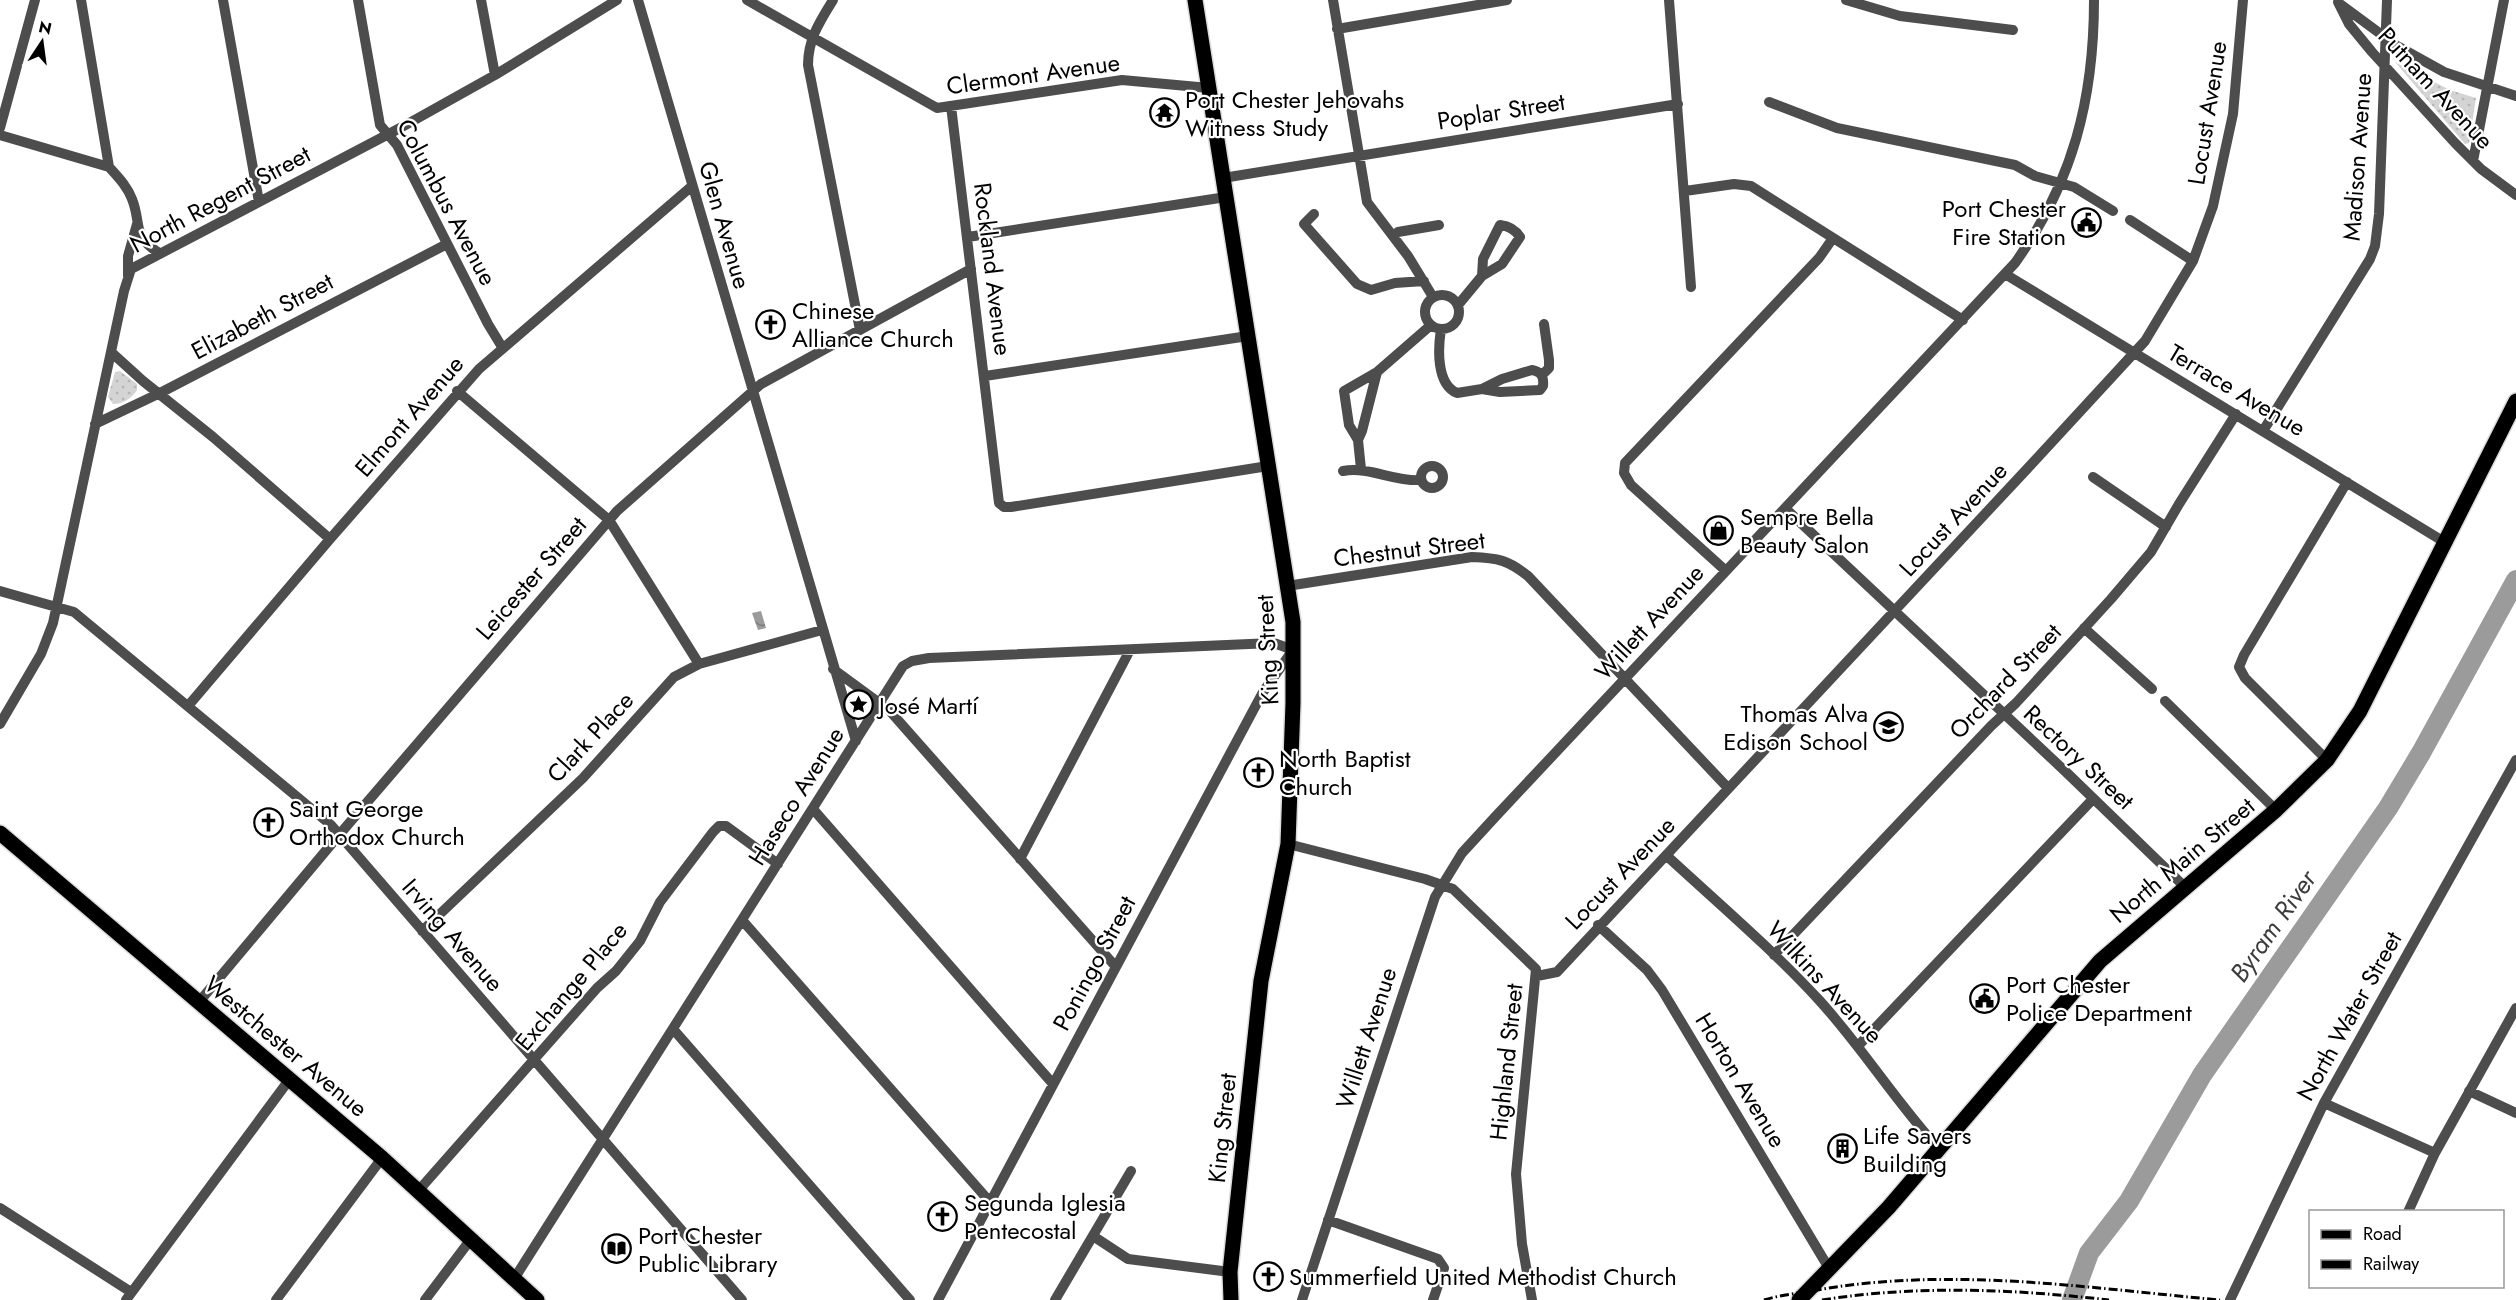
<svg xmlns="http://www.w3.org/2000/svg" width="2516" height="1300" font-family="Jost,sans-serif">
	<style>
		.green { fill: url(#green-dots) }
		.water { fill: url(#water-waves) }
		.lines { fill: none; stroke-linecap: round; stroke-linejoin: round }
		.river { stroke: #9b9b9b; stroke-width: 20 }
		.major-casing { stroke: #dbdbdb; stroke-width: 18 }
		.minor { stroke: #4d4d4d; stroke-width: 10 }
		.major { stroke: #000; stroke-width: 15 }
		.rail { stroke: #000; stroke-width: 3; stroke-dasharray: 9 3 1.5 3; stroke-linecap: butt }
		.labels { text-anchor: middle; dominant-baseline: central; stroke-width: 4.5; stroke-linejoin: round; paint-order: stroke }
		.street-label { font-size: 24px; fill: #000; stroke: #fff }
		.poi-label { font-size: 24px; fill: #000; stroke: #fff; text-anchor: start }
		.water-label { font-size: 26px; font-style: italic; fill: #3c3c3c; stroke: #fff }
	</style>
	<defs>
		<pattern id="green-dots" width="8" height="8" patternUnits="userSpaceOnUse" patternTransform="scale(1.5)"><rect width="8" height="8" fill="#d4d4d4"/><path d="M2 2h.1M6 6h.1" fill="none" stroke="#b4b4b4" stroke-width="1.8" stroke-linecap="round"/></pattern>
		<pattern id="water-waves" width="16" height="10" patternUnits="userSpaceOnUse" patternTransform="scale(1.5)"><rect width="16" height="10" fill="#9b9b9b"/><path d="M0 5q4-4 8 0t8 0" fill="none" stroke="#7c7c7c"/></pattern>
	</defs>
	<rect width="100%" height="100%" fill="#fff"/>
	<path class="green" d="M 2395,62 L 2450,90 L 2476,98 L 2469,143 L 2465,144 Z
		M 120,371 L 137,384 L 137,390 C 132,398 123,404 113,404 L 108,397 L 115,372 Z
		M 848,691 L 869,704 L 861,720 L 854,717 Z"/>
	<path class="water" d="M 761,611 L 766,628 L 758,630 L 752,613 Z"/>
	<g class="lines">
		<path class="river" d="M 2072,1300 L 2089,1253 L 2129,1201 L 2202,1075 L 2388,808 L 2421,753 L 2516,580"/>
		<defs>
			<path id="major" d="M 1195,0 L 1293,622 L 1293,703 L 1288,844 L 1261,981 L 1230,1272 L 1231,1300
				M 0,833 L 382,1158 L 537,1300
				M 1799,1300 L 1889,1207 L 2100,961 L 2276,810 L 2327,760 L 2360,711 L 2516,401"/>
		</defs>
		<use href="#major" class="major-casing"/>
		<path class="minor" d="M 81,0 L 109,167 C 118,177 127,186 132,199 C 142,224 131,235 159,253
			M 223,0 L 259,202
			M 358,0 L 380,125 L 397,145 L 488,324 L 502,347
			M 481,0 L 495,75
			M 638,0 L 856,741
			M 747,0 L 937,108 L 1122,80 L 1209,88
			M 833,0 C 820,21 808,39 808,65 L 860,330
			M 1333,0 L 1367,202 L 1408,256 L 1433,297
			M 1669,0 L 1691,287
			M 1846,0 L 1900,16 L 2013,30
			M 2338,2 L 2349,24 L 2372,52 L 2455,143 L 2481,169 L 2516,195
			M 2340,4 L 2397,46 L 2444,72 L 2516,96
			M 1337,29 L 1507,0
			M 1769,102 L 1837,128 L 2015,165 L 2035,176 L 2074,187 L 2113,211
			M 951,106 L 999,503 L 1004,507 L 1011,507 L 1268,466
			M 0,128 L 35,0
			M 0,135 L 109,167
			M 2473,161 L 2504,0
			M 1223,178 L 1678,104
			M 1685,191 L 1734,184 L 1751,186 L 1963,320
			M 1314,214 L 1304,224 L 1357,284 L 1371,290 L 1395,283 L 1424,281
			M 2130,220 L 2193,261
			M 1500,225 C 1509,226 1515,229 1520,237 L 1502,264 L 1482,276 L 1483,259 Z
			M 1394,236 L 1398,232 L 1439,225
			M 968,237 L 1226,197
			M 2005,274 L 2446,543
			M 128,276 L 128,256 L 137,224
			M1425 312a17 17 0 1 1 34 0a17 17 0 1 1-34 0Z
			M 1458,305 L 1482,276
			M 1441,329 C 1438,348 1436,384 1457,393 L 1482,389
			M 111,352 L 143,381 L 213,437 L 330,539
			M 1532,370 C 1542,372 1544,377 1543,386 L 1540,390 L 1500,392 L 1482,389 L 1502,379 Z
			M 1542,375 L 1549,368 L 1549,360 L 1544,324
			M 985,376 L 1248,336
			M 457,391 L 609,520 L 699,664
			M 95,424 L 160,393 L 447,244
			M 2263,431 L 2370,259 L 2375,246 L 2379,214 L 2387,0
			M 1358,440 L 1362,431 L 1377,372
			M1421 477a11 11 0 1 1 22 0a11 11 0 1 1-22 0Z
			M 1361,469 L 1358,440 L 1349,425 L 1344,391 L 1377,372 L 1431,325
			M 1343,471 C 1369,466 1394,482 1421,480
			M 2093,477 L 2166,527
			M 1786,509 L 2066,772 L 2186,888
			M 1726,571 L 1631,485 L 1624,473 L 1625,463 L 1819,258 L 1833,238
			M 1287,586 L 1472,557 C 1498,558 1508,560 1528,576 L 1728,788
			M 0,591 L 74,612 L 331,825 L 742,1300
			M 2084,628 L 2152,689
			M 833,669 L 889,710 L 1116,967
			M 2165,701 L 2276,810
			M 188,706 L 330,539 L 479,369 L 692,186
			M 0,724 L 41,654 L 53,623 L 124,291 L 131,269 L 402,127 L 495,75 L 617,0
			M 2327,760 L 2245,678 L 2239,667 L 2244,655 L 2347,482
			M 813,809 L 1053,1084
			M 1288,844 L 1425,879 L 1453,889 L 1536,969 L 1516,1174 L 1522,1244 L 1532,1300
			M 1667,856 C 1718,903 1772,949 1819,1000 C 1862,1047 1896,1102 1939,1149
			M 1020,859 L 1130,650
			M 742,920 L 990,1202
			M 1598,925 L 1647,970 L 1662,990 L 1830,1270
			M 422,931 L 583,778 L 674,677 L 699,664 L 822,630
			M 1774,955 L 1991,726 L 2016,703 L 2111,599 L 2151,552 L 2179,504 L 2236,414
			M 1537,976 L 1557,972 L 2027,469 L 2145,341 L 2193,261 L 2213,206 L 2233,114 L 2243,0
			M 199,1002 L 339,835 L 617,511 L 761,384 L 971,269
			M 673,1029 L 910,1300
			M 1858,1046 L 2093,799
			M 2469,1091 L 2516,1113
			M 2324,1103 L 2435,1153
			M 419,1190 L 597,988 L 616,971 L 640,941 L 660,902 L 713,832 L 719,826 L 726,826 L 778,864
			M 0,1208 L 131,1292
			M 2408,1212 L 2435,1153 L 2516,1008
			M 1328,1220 L 1438,1259 L 1444,1268 L 1433,1300
			M 1093,1236 L 1128,1259 L 1230,1272
			M 514,1279 L 903,666 L 912,661 L 929,658 L 1274,643 L 1293,650 L 1263,692 L 938,1300
			M 126,1300 L 289,1080
			M 276,1300 L 382,1158
			M 425,1300 L 471,1239
			M 1055,1300 L 1131,1171
			M 1302,1300 L 1435,897 L 1462,853 L 1496,816 L 2015,263 C 2073,182 2094,99 2094,0
			M 2230,1300 L 2324,1103 L 2516,760"/>
		<use href="#major" class="major"/>
		<path class="rail" d="M 1764,1300 C 1783,1294 1804,1293 1823,1289 C 1955,1267 2088,1288 2220,1300
			M 1822,1300 C 1916,1285 2014,1289 2109,1300"/>
	</g>
	<defs>
		<symbol id="temple-ring" viewBox="-11 -11 22 22"><circle r="9.5" fill="#fff" stroke="#000" stroke-width="1.5"/><path d="M0-6L5-2H3V0L6.5 2.5H4V6H1.5V3h-3V6H-4V2.5H-6.5L-3 0V-2H-5Z" fill="#000"/></symbol>
		<symbol id="civic-ring" viewBox="-11 -11 22 22"><circle r="9.5" fill="#fff" stroke="#000" stroke-width="1.5"/><path d="M-.6-6.5H3V-4.5H.6V-3L4-1V1h2V6H-6V1h2V-1L-.6-3ZM-1.2 2.5V6h2.4V2.5Z" fill="#000"/></symbol>
		<symbol id="church-ring" viewBox="-11 -11 22 22"><circle r="9.5" fill="#fff" stroke="#000" stroke-width="1.5"/><path d="M-1.2-6h2.4v3.5h3.3v2.4h-3.3V6h-2.4V-.1h-3.3v-2.4h3.3Z" fill="#000"/></symbol>
		<symbol id="shop-ring" viewBox="-11 -11 22 22"><circle r="9.5" fill="#fff" stroke="#000" stroke-width="1.5"/><path d="M-5-2.5h2.3a2.7 3.5 0 0 1 5.4 0H5L5.5 6h-11ZM-1.5-2.5h3a1.5 2.3 0 0 0-3 0Z" fill="#000"/></symbol>
		<symbol id="sight-ring" viewBox="-11 -11 22 22"><circle r="9.5" fill="#fff" stroke="#000" stroke-width="1.5"/><path d="M0-6L1.8-2.2L6-1.7L2.9 1.2L3.7 5.4L0 3.3L-3.7 5.4L-2.9 1.2L-6-1.7L-1.8-2.2Z" fill="#000"/></symbol>
		<symbol id="school-ring" viewBox="-11 -11 22 22"><circle r="9.5" fill="#fff" stroke="#000" stroke-width="1.5"/><path d="M0-5L7-2L0 1L-7-2ZM-4 1L0 2.5L4 1V4Q0 6-4 4Z" fill="#000"/></symbol>
		<symbol id="building-ring" viewBox="-11 -11 22 22"><circle r="9.5" fill="#fff" stroke="#000" stroke-width="1.5"/><path d="M-4-6H4V6H1V3H-1V6H-4ZM-2.5-4.3h1.7v1.8h-1.7ZM.8-4.3h1.7v1.8H.8ZM-2.5-1h1.7V.8h-1.7ZM.8-1h1.7V.8H.8Z" fill="#000"/></symbol>
		<symbol id="library-ring" viewBox="-11 -11 22 22"><circle r="9.5" fill="#fff" stroke="#000" stroke-width="1.5"/><path d="M-6-4Q-3-5.5-.7-3.5V5Q-3 3-6 4ZM6-4Q3-5.5 .7-3.5V5Q3 3 6 4Z" fill="#000"/></symbol>
	</defs>
	<g fill-rule="evenodd">
		<use href="#temple-ring" x="1148" y="96" width="33" height="33"/>
		<use href="#civic-ring" x="2070" y="206" width="33" height="33"/>
		<use href="#church-ring" x="754" y="308" width="33" height="33"/>
		<use href="#shop-ring" x="1702" y="514" width="33" height="33"/>
		<use href="#sight-ring" x="842" y="688" width="33" height="33"/>
		<use href="#school-ring" x="1872" y="710" width="33" height="33"/>
		<use href="#church-ring" x="1242" y="756" width="33" height="33"/>
		<use href="#church-ring" x="252" y="806" width="33" height="33"/>
		<use href="#civic-ring" x="1968" y="982" width="33" height="33"/>
		<use href="#building-ring" x="1826" y="1132" width="33" height="33"/>
		<use href="#church-ring" x="926" y="1200" width="33" height="33"/>
		<use href="#library-ring" x="600" y="1232" width="33" height="33"/>
		<use href="#church-ring" x="1252" y="1260" width="33" height="33"/>
	</g>
	<g class="labels">
		<g class="street-label">
			<text transform="translate(1033 74) rotate(-8)">Clermont Avenue</text>
			<text transform="translate(2436 88) rotate(47)">Putnam Avenue</text>
			<text transform="translate(1501 111) rotate(-9)">Poplar Street</text>
			<text transform="translate(2207 113) rotate(-81)">Locust Avenue</text>
			<text transform="translate(2357 157) rotate(-86)">Madison Avenue</text>
			<text transform="translate(220 199) rotate(-28)">North Regent Street</text>
			<text transform="translate(447 202) rotate(62)">Columbus Avenue</text>
			<text transform="translate(725 225) rotate(74)">Glen Avenue</text>
			<text transform="translate(993 269) rotate(83)">Rockland Avenue</text>
			<text transform="translate(262 316) rotate(-28)">Elizabeth Street</text>
			<text transform="translate(2237 390) rotate(31)">Terrace Avenue</text>
			<text transform="translate(409 416) rotate(-49)">Elmont Avenue</text>
			<text transform="translate(1953 519) rotate(-47)">Locust Avenue</text>
			<text transform="translate(1409 549) rotate(-7)">Chestnut Street</text>
			<text transform="translate(531 578) rotate(-49)">Leicester Street</text>
			<text transform="translate(1649 622) rotate(-47)">Willett Avenue</text>
			<text transform="translate(1267 650) rotate(-93)">King Street</text>
			<text transform="translate(2005 681) rotate(-46)">Orchard Street</text>
			<text transform="translate(590 737) rotate(-47)">Clark Place</text>
			<text transform="translate(2079 757) rotate(43)">Rectory Street</text>
			<text transform="translate(796 796) rotate(-58)">Haseco Avenue</text>
			<text transform="translate(2182 860) rotate(-40)">North Main Street</text>
			<text transform="translate(1620 873) rotate(-46)">Locust Avenue</text>
			<text transform="translate(453 935) rotate(49)">Irving Avenue</text>
			<text transform="translate(1094 963) rotate(-62)">Poningo Street</text>
			<text transform="translate(1825 982) rotate(47)">Wilkins Avenue</text>
			<text transform="translate(571 986) rotate(-50)">Exchange Place</text>
			<text transform="translate(2349 1016) rotate(-61)">North Water Street</text>
			<text transform="translate(1366 1038) rotate(-72)">Willett Avenue</text>
			<text transform="translate(286 1046) rotate(40)">Westchester Avenue</text>
			<text transform="translate(1506 1062) rotate(-84)">Highland Street</text>
			<text transform="translate(1741 1080) rotate(59)">Horton Avenue</text>
			<text transform="translate(1222 1128) rotate(-84)">King Street</text>
		</g>
		<g class="poi-label">
			<text x="1185" y="99">Port Chester Jehovahs<tspan x="1185" dy="28">Witness Study</tspan></text>
			<text x="2066" y="208" text-anchor="end">Port Chester<tspan x="2066" dy="28">Fire Station</tspan></text>
			<text x="792" y="310">Chinese<tspan x="792" dy="28">Alliance Church</tspan></text>
			<text x="1740" y="516">Sempre Bella<tspan x="1740" dy="28">Beauty Salon</tspan></text>
			<text x="879" y="705">José Martí</text>
			<text x="1868" y="713" text-anchor="end">Thomas Alva<tspan x="1868" dy="28">Edison School</tspan></text>
			<text x="1279" y="758">North Baptist<tspan x="1279" dy="28">Church</tspan></text>
			<text x="289" y="808">Saint George<tspan x="289" dy="28">Orthodox Church</tspan></text>
			<text x="2006" y="984">Port Chester<tspan x="2006" dy="28">Police Department</tspan></text>
			<text x="1863" y="1135">Life Savers<tspan x="1863" dy="28">Building</tspan></text>
			<text x="964" y="1202">Segunda Iglesia<tspan x="964" dy="28">Pentecostal</tspan></text>
			<text x="638" y="1235">Port Chester<tspan x="638" dy="28">Public Library</tspan></text>
			<text x="1289" y="1276">Summerfield United Methodist Church</text>
		</g>
		<g class="water-label">
			<text transform="translate(2273 926) rotate(-55)">Byram River</text>
		</g>
	</g>
	<rect x="2309" y="1210" width="195" height="78" fill="#ffffff" stroke="#999999" stroke-width="1.5"/>
	<rect x="2321" y="1230" width="30" height="9" fill="#000000" stroke="#999999" stroke-width="1.5"/>
	<text x="2363" y="1240" font-size="18" fill="#000000">Road</text>
	<rect x="2321" y="1260" width="30" height="9" fill="#000000" stroke="#999999" stroke-width="1.5"/>
	<text x="2363" y="1270" font-size="18" fill="#000000">Railway</text>
	<g transform="translate(42 42) rotate(13)" stroke="#ffffff" stroke-width="4.5" paint-order="stroke">
	<path d="M0-4.5L10 22L0 15L-10 22Z" fill="#000000"/>
	<text y="-9" font-size="16" font-weight="bold" text-anchor="middle" fill="#000000">N</text>
	</g>
</svg>
